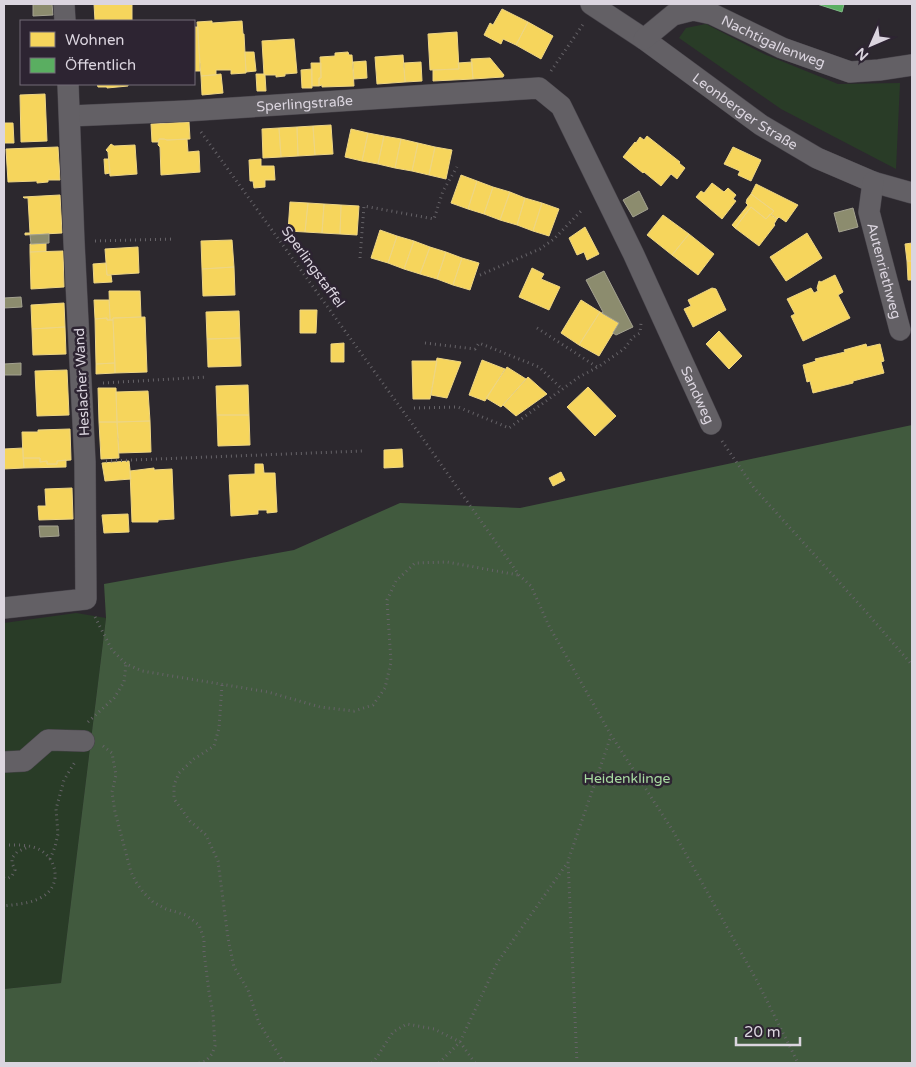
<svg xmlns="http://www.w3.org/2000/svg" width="916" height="1067" font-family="'Varela Round',sans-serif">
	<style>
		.green { fill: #293c27 }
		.forest { fill: #415a3e }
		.homes { fill: #f6d55c; stroke: #eed583 }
		.public { fill: #5aae61; stroke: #81ba87 }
		.industry { fill: #8c8c6e; stroke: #a4a290 }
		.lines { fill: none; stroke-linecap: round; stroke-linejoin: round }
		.minor-casing { stroke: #48444b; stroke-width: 22 }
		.path { stroke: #666368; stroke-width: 3; stroke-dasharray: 1 4; stroke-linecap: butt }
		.minor { stroke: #636065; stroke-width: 21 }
		.labels { text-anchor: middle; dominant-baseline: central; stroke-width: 5; stroke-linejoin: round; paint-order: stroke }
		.street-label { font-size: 14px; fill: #dbd5df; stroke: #2d2432 }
		.park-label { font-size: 14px; fill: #a8daa1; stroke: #2d2432 }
	</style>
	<rect width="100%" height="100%" fill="#2c282e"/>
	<path class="green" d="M 706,24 L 764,54 L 838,84 L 900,83 L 896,169 L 781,109 L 679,38 L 686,28 Z
		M 76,613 L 106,618 L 61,983 L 4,989 L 4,623 Z"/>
	<path class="forest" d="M 912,425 L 912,1063 L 4,1063 L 4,989 L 61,983 L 106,618 L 104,584 L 294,550 L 400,503 L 520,508 Z"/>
	<path class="homes" d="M 94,4 L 132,4 L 132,21 L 95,21 Z
		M 502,9 L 528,22 L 516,45 L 503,39 L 501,44 L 484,35 L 490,23 L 493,25 Z
		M 212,21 L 212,23 L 242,21 L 243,34 L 244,34 L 246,73 L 231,74 L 231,70 L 216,70 L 216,75 L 201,76 L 197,22 Z
		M 528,22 L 553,36 L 541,59 L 516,45 Z
		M 194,27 L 198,27 L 200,71 L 194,71 Z
		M 457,32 L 459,69 L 430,70 L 428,34 Z
		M 294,39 L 297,73 L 285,74 L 285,76 L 276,77 L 276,75 L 264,75 L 262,41 Z
		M 245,52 L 254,52 L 256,71 L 246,72 Z
		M 348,52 L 349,55 L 352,55 L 354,86 L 322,87 L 322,85 L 319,86 L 319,78 L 321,78 L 320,57 L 335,56 L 335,53 Z
		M 403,55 L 405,82 L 377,84 L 375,57 Z
		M 490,58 L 504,75 L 503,77 L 473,79 L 471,59 Z
		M 366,61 L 367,78 L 354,79 L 353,62 Z
		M 421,62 L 422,81 L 405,82 L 404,63 Z
		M 472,62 L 473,79 L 433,81 L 433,70 L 459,69 L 458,63 Z
		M 311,63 L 321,63 L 321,78 L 319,78 L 319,86 L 312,86 Z
		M 312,69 L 312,88 L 302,88 L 301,70 Z
		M 221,74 L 223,93 L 202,95 L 201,76 Z
		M 256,74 L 264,74 L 264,75 L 265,75 L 266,91 L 257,91 Z
		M 97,84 L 128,84 L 128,86 L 107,88 L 107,87 L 98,87 Z
		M 45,94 L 47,141 L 21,142 L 20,95 Z
		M 189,122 L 190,139 L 167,140 L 164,139 L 159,139 L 158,142 L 152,142 L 151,124 Z
		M 4,123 L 13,123 L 14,143 L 4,143 Z
		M 331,125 L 333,154 L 315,155 L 313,126 Z
		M 313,126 L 315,155 L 298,156 L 297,127 Z
		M 297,127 L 298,156 L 281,157 L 279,128 Z
		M 279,128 L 281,157 L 263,158 L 262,129 Z
		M 351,129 L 368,133 L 362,161 L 345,157 Z
		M 368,133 L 384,136 L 378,164 L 362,161 Z
		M 384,136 L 401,139 L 395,168 L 378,164 Z
		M 647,136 L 680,162 L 679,163 L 685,168 L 677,179 L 671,174 L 661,186 L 644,172 L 643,173 L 623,157 L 635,142 L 636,143 L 640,137 L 644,140 Z
		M 159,139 L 164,139 L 167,140 L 187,139 L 188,152 L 199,151 L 200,172 L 161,175 L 160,147 L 158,145 Z
		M 401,139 L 418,143 L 412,171 L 395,168 Z
		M 418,143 L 435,147 L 429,175 L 412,171 Z
		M 111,144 L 114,146 L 135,145 L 137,174 L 110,176 L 108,152 L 106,150 Z
		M 58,147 L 60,180 L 48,180 L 48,182 L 37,183 L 37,181 L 8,182 L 6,149 Z
		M 435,147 L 452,150 L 446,179 L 429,175 Z
		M 733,147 L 761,160 L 751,181 L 738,175 L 740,171 L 724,164 Z
		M 104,159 L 109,159 L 110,173 L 105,174 Z
		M 261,159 L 261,166 L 274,166 L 275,180 L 265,180 L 265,187 L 254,188 L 253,181 L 250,181 L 249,160 Z
		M 461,175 L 477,181 L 468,209 L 451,203 Z
		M 477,181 L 493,187 L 484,214 L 468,209 Z
		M 712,183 L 724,192 L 728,188 L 736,195 L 733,199 L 736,201 L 722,219 L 696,197 L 701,191 L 704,193 Z
		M 756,184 L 798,205 L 786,222 L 779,217 L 777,219 L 771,214 L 774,211 L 751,194 Z
		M 493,187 L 510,192 L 500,220 L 484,214 Z
		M 510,192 L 525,198 L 517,225 L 500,220 Z
		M 751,194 L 774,211 L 766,219 L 751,207 L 735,228 L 732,225 L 748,205 L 746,203 L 747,199 Z
		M 60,195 L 62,233 L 25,235 L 25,233 L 30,233 L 28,198 L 24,198 L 23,197 Z
		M 525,198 L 542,203 L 533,231 L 517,225 Z
		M 290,202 L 308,203 L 305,232 L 288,231 Z
		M 308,203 L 324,204 L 322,233 L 305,232 Z
		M 542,203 L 559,209 L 549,236 L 533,231 Z
		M 324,204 L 341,205 L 340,234 L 322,233 Z
		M 341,205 L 359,206 L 357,235 L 340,234 Z
		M 751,207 L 766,219 L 770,214 L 777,219 L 774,224 L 775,225 L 759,246 L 735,228 Z
		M 663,215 L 689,234 L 672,255 L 647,235 Z
		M 585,227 L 599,254 L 587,260 L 584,252 L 577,255 L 569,238 Z
		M 380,230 L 397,236 L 388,263 L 371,258 Z
		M 807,233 L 822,258 L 786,281 L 770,257 Z
		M 689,234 L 714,254 L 698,275 L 672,255 Z
		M 397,236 L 414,241 L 404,269 L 388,263 Z
		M 232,240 L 234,267 L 202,269 L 201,241 Z
		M 414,241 L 430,247 L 420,274 L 404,269 Z
		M 46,243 L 46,251 L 30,252 L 30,244 Z
		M 912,243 L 912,261 L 907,261 L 905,244 Z
		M 138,247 L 139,273 L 107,275 L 105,249 Z
		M 430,247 L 446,252 L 437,279 L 420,274 Z
		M 63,251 L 64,287 L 31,289 L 30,252 Z
		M 446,252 L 462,258 L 453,285 L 437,279 Z
		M 462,258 L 479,263 L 470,290 L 453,285 Z
		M 907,261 L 912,261 L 912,280 L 908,280 Z
		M 106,263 L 107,275 L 111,275 L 112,282 L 94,283 L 93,264 Z
		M 234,267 L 235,295 L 203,296 L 202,269 Z
		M 532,268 L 544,274 L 541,279 L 560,287 L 549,310 L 519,297 Z
		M 835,275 L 843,292 L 838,295 L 850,318 L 803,341 L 791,316 L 795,314 L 787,299 L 811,288 L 814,293 L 818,291 L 817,288 L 819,281 L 821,282 Z
		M 712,288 L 716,289 L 726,310 L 693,327 L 684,309 L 691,306 L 688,300 Z
		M 109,291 L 140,291 L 141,317 L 113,318 L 113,320 L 110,320 Z
		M 94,300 L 109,300 L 110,320 L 107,320 L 107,318 L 95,319 Z
		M 581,300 L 600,312 L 579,345 L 561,333 Z
		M 64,303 L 65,327 L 32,329 L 31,305 Z
		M 300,310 L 317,310 L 316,333 L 300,333 Z
		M 239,311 L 240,338 L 207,339 L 206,312 Z
		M 600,312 L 619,323 L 599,356 L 579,345 Z
		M 145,317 L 147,372 L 115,373 L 113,318 Z
		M 107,318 L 107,320 L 113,320 L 115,363 L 96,364 L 95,319 Z
		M 65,327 L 66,354 L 33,355 L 32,329 Z
		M 719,331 L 742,356 L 729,369 L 706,344 Z
		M 240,338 L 241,366 L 208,367 L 207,339 Z
		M 344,343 L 344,362 L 331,362 L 331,344 Z
		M 866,344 L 867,347 L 880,344 L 884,361 L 881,362 L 884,373 L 853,381 L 853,383 L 813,393 L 810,381 L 807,382 L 803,365 L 816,361 L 815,359 L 845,352 L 844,350 Z
		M 437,358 L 461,362 L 447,398 L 431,395 Z
		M 482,360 L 505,369 L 485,401 L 469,395 Z
		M 412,361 L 437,361 L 430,399 L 413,399 Z
		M 115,363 L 115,373 L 96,374 L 96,364 Z
		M 507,367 L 526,379 L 501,407 L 486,398 Z
		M 67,370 L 69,415 L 37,416 L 35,371 Z
		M 528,377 L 547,394 L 516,416 L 503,405 Z
		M 248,385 L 249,415 L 217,415 L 216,386 Z
		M 588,387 L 616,416 L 595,436 L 567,407 Z
		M 98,388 L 116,388 L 117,422 L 99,422 Z
		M 148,391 L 150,421 L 117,422 L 116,392 Z
		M 217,415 L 249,415 L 250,445 L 218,446 Z
		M 150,421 L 151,452 L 119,453 L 117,422 Z
		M 99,422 L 117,422 L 119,458 L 101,459 Z
		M 70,429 L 71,460 L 57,461 L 57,464 L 47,464 L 47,461 L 40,462 L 40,458 L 23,458 L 22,432 L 38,432 L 38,430 Z
		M 23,448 L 24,468 L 4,469 L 4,449 Z
		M 402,449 L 403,467 L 384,468 L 384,450 Z
		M 23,458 L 40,458 L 40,462 L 47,461 L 47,464 L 57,464 L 57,461 L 66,460 L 66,467 L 24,468 Z
		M 129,461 L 131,479 L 105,481 L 102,463 Z
		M 255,464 L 263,464 L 264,473 L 275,473 L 277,512 L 267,513 L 267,510 L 258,510 L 258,514 L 231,516 L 229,475 L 255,474 Z
		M 154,468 L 154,470 L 172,469 L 174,519 L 158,520 L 158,522 L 132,522 L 130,471 Z
		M 561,472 L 565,480 L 553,486 L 549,478 Z
		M 72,488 L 73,519 L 39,520 L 38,506 L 46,506 L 45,489 Z
		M 128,514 L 129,532 L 104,533 L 102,515 Z"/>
	<path class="public" d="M 817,4 L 844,4 L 842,12 Z"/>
	<path class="industry" d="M 33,4 L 52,4 L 53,15 L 33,16 Z
		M 639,191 L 648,209 L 633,217 L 623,200 Z
		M 853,208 L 858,227 L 839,232 L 834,213 Z
		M 49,234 L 49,243 L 31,244 L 30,235 Z
		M 604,271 L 633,327 L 616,335 L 613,333 L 619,323 L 602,313 L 603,312 L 586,280 Z
		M 21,297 L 22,307 L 4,308 L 4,298 Z
		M 21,363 L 21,375 L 4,375 L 4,364 Z
		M 39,526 L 58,526 L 59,536 L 40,537 Z"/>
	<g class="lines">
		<defs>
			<g id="minor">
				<path d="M 64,4 L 65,21"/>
				<path id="s1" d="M 591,4 L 644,39 L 761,125 L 817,158 L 873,182 L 912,193"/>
				<path id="s2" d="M 644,39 L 673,15 L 693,10 L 712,14 L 782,48 L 850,72 L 879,70 L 912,65"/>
				<path id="s3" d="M 70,116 L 186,111 L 539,88 L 561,106 L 633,253 L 711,424"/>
				<path id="s4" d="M 873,182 L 869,212 L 900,330"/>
				<path d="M 4,608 L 86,599 L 85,462 L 74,242 L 68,84"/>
				<path d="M 4,762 L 24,761 L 48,740 L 84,741"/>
			</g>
		</defs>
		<use href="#minor" class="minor-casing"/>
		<path class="path" d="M 551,71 L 584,23
			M 201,132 L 421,436 L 519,575 L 531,586 L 549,626 L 611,735 L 673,831 L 757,981 L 798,1063
			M 95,241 L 175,239
			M 360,258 L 364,206 L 434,219 L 443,191 L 457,167
			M 480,275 L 540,249 L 554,239 L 582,210
			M 537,328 L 597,367
			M 425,343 L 475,349 L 479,343 L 539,367 L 562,389
			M 103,383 L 207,377
			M 414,408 L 458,407 L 509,428 L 579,377 L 598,367 L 624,349 L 633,337 L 640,333 L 641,323
			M 722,441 L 754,488 L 868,614 L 912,665
			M 106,461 L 363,451
			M 95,617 L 112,650 L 126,664 L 142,671 L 268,692 L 320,707 L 354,711 L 373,705 L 385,688 L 391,662 L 387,600 L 396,581 L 415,563 L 447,562 L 518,575
			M 222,685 L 219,728 L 214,746 L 194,759 L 179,773 L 174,785 L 174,799 L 190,821 L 206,835 L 218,861 L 228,938 L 234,967 L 248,990 L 259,1023 L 284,1063
			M 88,722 L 114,698 L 124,682 L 126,664
			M 103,746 L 112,753 L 116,775 L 112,792 L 115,812 L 131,872 L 136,882 L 143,892 L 153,902 L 166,909 L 186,915 L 199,925 L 204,939 L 204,952 L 209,992 L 213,1013 L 215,1046 L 212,1054 L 206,1061 L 199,1063
			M 4,845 C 17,845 31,844 42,851 C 59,863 60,887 42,897 C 30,904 17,904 4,906
			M 50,859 L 55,847 L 58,834 L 56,809 L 64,780 L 75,762
			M 4,878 L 7,879 L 12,876 L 15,870 L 12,863 L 12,858 L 17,852 L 28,847
			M 372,1063 L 377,1057 L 393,1032 L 407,1024 L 434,1029 L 460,1042 L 475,1063
			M 439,1063 L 460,1042 L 497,963 L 568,862
			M 577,1063 L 568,861 L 611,736"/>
		<use href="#minor" class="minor"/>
	</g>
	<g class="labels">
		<g class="street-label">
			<text stroke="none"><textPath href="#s2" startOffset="145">Nachtigallenweg</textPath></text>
			<text stroke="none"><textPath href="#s3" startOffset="235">Sperlingstraße</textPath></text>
			<text stroke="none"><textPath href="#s1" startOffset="188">Leonberger Straße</textPath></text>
			<text transform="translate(313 267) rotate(54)">Sperlingstaffel</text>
			<text stroke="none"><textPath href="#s4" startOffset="91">Autenriethweg</textPath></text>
			<text transform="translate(82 382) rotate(-93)">Heslacher Wand</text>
			<text stroke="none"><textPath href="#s3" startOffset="818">Sandweg</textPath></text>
		</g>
		<g class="park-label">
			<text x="627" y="778">Heidenklinge</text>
		</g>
	</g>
	<rect width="916" height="1067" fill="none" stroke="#dbd5df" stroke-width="10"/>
	<rect x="20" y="20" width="175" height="65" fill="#2d2432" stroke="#736b77"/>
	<rect x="30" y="32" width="25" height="15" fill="#f6d55c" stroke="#736b77"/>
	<text x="65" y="45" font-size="15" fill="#dbd5df">Wohnen</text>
	<rect x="30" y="58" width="25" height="15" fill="#5aae61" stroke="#736b77"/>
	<text x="65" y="70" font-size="15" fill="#dbd5df">Öffentlich</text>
	<g transform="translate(871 45) rotate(225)" stroke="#2d2432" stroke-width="4" paint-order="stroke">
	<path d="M0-4L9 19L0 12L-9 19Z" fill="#dbd5df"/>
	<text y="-8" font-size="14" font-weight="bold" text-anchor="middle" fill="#dbd5df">N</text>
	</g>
	<path d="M736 1037v8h64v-8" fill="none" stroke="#dbd5df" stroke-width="2.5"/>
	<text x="744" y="1037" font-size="15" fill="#dbd5df" stroke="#2d2432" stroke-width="4" paint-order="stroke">20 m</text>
</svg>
